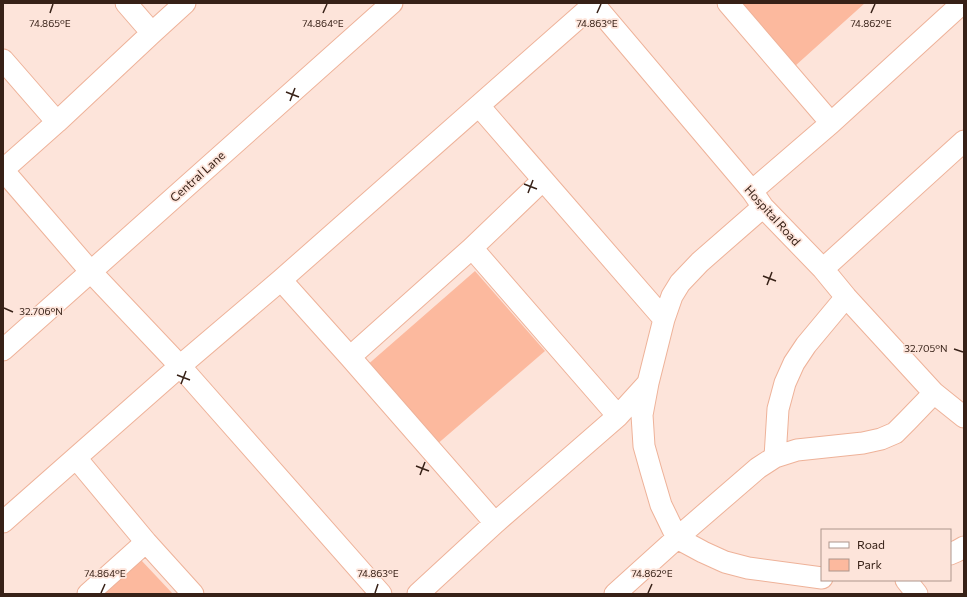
<svg xmlns="http://www.w3.org/2000/svg" width="967" height="597" font-family="Commissioner,sans-serif">
	<style>
		.green { fill: #fcb99e }
		.lines { fill: none; stroke-linecap: round; stroke-linejoin: round }
		.minor-casing { stroke: #eeb299; stroke-width: 23 }
		.minor { stroke: #fff; stroke-width: 21 }
		.ticks { fill: none; stroke: #372117; stroke-width: 1.5 }
		.labels { text-anchor: middle; dominant-baseline: central; stroke-width: 3.5; stroke-linejoin: round; paint-order: stroke }
		.street-label { font-size: 12px; fill: #372117; stroke: #fde4da }
		.ticks-label { font-size: 10px; text-anchor: middle; fill: #372117; stroke: #fde4da; stroke-width: 3.5; stroke-linejoin: round; paint-order: stroke }
	</style>
	<rect width="100%" height="100%" fill="#fde4da"/>
	<path class="green" d="M 739,3 L 865,3 L 795,66 Z
		M 475,271 L 545,351 L 435,446 L 365,367 Z
		M 141,560 L 173,594 L 104,594 Z"/>
	<g class="lines">
		<defs>
			<path id="minor" d="M 126,3 L 152,33
				M 593,3 L 752,191 L 763,207 L 823,269 L 846,297 L 934,393 L 964,417
				M 728,3 L 831,123
				M 3,60 L 57,122 L 3,170
				M 479,106 L 664,319
				M 57,122 L 152,33 L 185,3
				M 3,170 L 91,272 L 180,366 L 381,594
				M 752,191 L 831,123 L 957,8
				M 763,207 L 700,262 L 680,283 L 672,296 L 664,319 L 648,383 L 642,415 L 644,446 L 651,471 L 661,505 L 677,538 L 703,552 L 725,562 L 748,568 L 822,578
				M 472,248 L 618,416
				M 823,269 L 964,141
				M 281,280 L 350,357 L 495,523
				M 3,350 L 392,3
				M 350,357 L 472,248 L 543,180
				M 775,457 L 778,409 L 785,383 L 794,363 L 806,345 L 846,297
				M 76,458 L 146,542 L 193,594
				M 3,522 L 180,366 L 281,280 L 594,4
				M 950,554 L 957,551 L 964,547
				M 906,580 L 917,594
				M 88,594 L 146,542
				M 418,594 L 495,523 L 618,416 L 648,383
				M 615,594 L 677,538 L 758,468 L 775,457 L 797,450 L 863,443 L 881,439 L 895,433 L 907,421 L 934,393"/>
		</defs>
		<use href="#minor" class="minor-casing"/>
		<use href="#minor" class="minor"/>
	</g>
	<path class="ticks" d="M 50,13 L 53,4M 323,13 L 327,4M 597,13 L 601,4M 871,13 L 875,4M 286,92 L 299,97M 290,101 L 295,88M 524,184 L 537,189M 528,193 L 533,180M 763,276 L 776,281M 767,285 L 772,272M 4,308 L 13,312M 954,349 L 963,352M 177,375 L 190,380M 181,384 L 186,371M 416,466 L 429,471M 420,475 L 425,462M 101,593 L 105,584M 375,593 L 378,584M 648,593 L 652,584"/>
	<g class="labels">
		<g class="street-label">
			<text transform="translate(197 176) rotate(-42)">Central Lane</text>
			<text transform="translate(773 215) rotate(48)">Hospital Road</text>
		</g>
	</g>
	<g class="ticks-label">
		<text x="50" y="27">74.865°E</text>
		<text x="597" y="27">74.863°E</text>
		<text x="871" y="27">74.862°E</text>
		<text x="323" y="27">74.864°E</text>
		<text x="41" y="315">32.706°N</text>
		<text x="926" y="352">32.705°N</text>
		<text x="105" y="577">74.864°E</text>
		<text x="378" y="577">74.863°E</text>
		<text x="652" y="577">74.862°E</text>
	</g>
	<rect width="967" height="597" fill="none" stroke="#372117" stroke-width="8"/>
	<rect x="821" y="529" width="130" height="52" fill="#fde4da" stroke="#ae968c"/>
	<rect x="829" y="542" width="20" height="6" fill="#ffffff" stroke="#ae968c"/>
	<text x="857" y="549" font-size="12" fill="#372117">Road</text>
	<rect x="829" y="559" width="20" height="12" fill="#fcb99e" stroke="#ae968c"/>
	<text x="857" y="569" font-size="12" fill="#372117">Park</text>
</svg>
